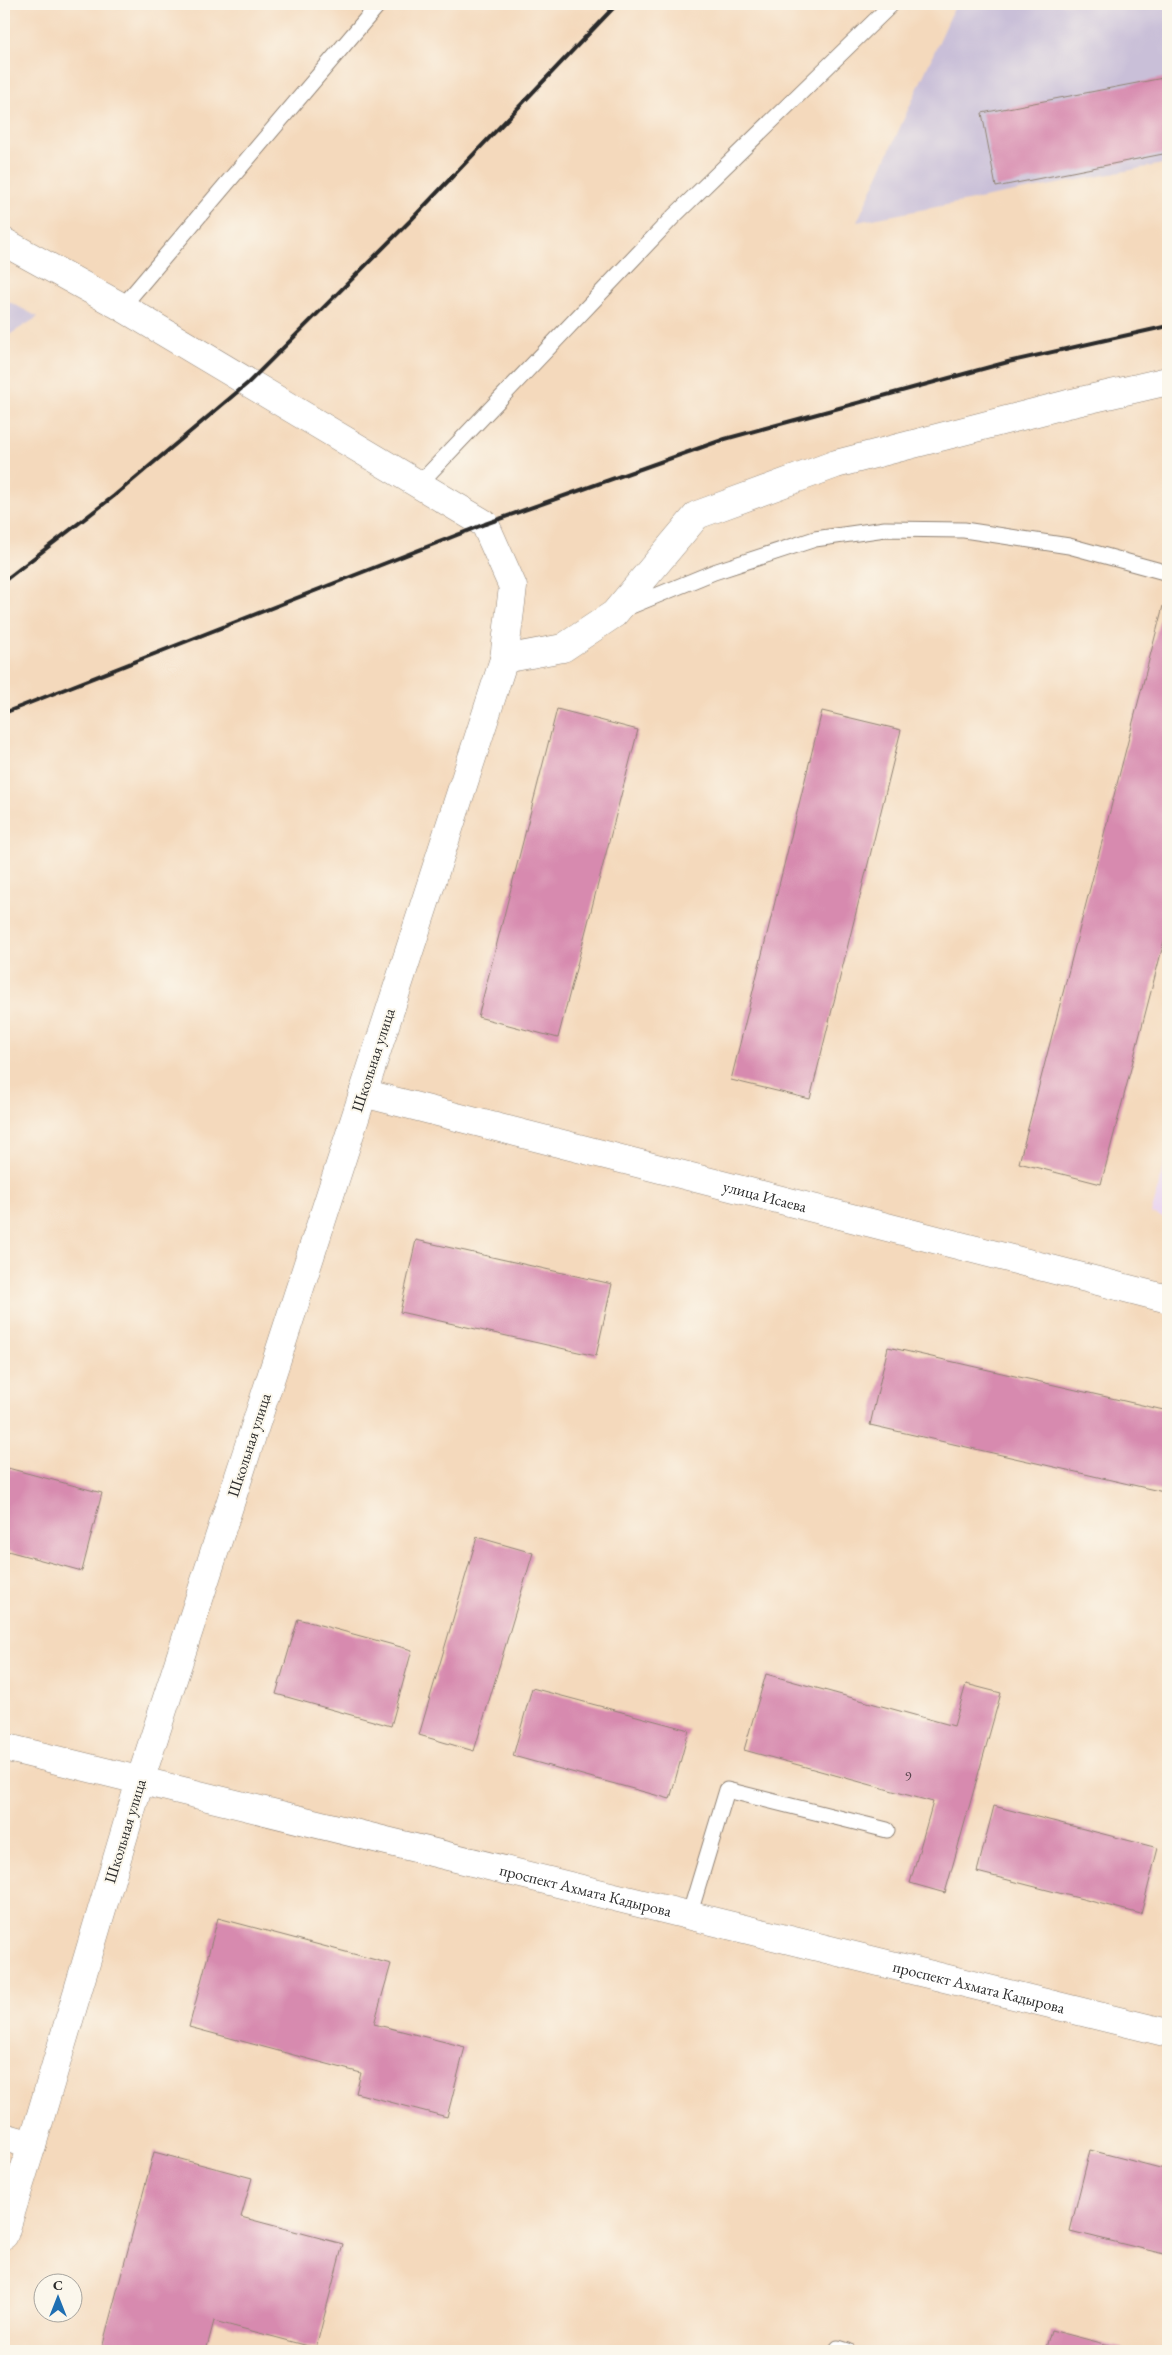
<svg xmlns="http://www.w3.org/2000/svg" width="1172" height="2355" font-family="'EB Garamond',serif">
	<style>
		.built { fill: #e8d2ef }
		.industrial { fill: #c9bfd8 }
		.building { fill: #d78aaf }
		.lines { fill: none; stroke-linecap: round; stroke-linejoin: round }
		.service-casing { stroke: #908274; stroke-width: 17 }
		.minor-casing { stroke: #908274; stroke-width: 29 }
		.tertiary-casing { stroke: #908274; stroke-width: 29 }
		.service { stroke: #fff; stroke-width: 15 }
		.minor { stroke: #fff; stroke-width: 28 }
		.tertiary { stroke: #fff; stroke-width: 28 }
		.rail { stroke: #2b2b2b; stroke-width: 4 }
		.labels { text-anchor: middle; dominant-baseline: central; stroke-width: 4; stroke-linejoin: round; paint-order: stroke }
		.number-label { font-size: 14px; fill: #56434c }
		.street-label { font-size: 16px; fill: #2b2b2b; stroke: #fbf7ec }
	</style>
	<rect width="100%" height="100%" fill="#fbf7ec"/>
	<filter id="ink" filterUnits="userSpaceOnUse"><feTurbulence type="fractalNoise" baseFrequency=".02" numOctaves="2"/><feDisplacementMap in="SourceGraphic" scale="10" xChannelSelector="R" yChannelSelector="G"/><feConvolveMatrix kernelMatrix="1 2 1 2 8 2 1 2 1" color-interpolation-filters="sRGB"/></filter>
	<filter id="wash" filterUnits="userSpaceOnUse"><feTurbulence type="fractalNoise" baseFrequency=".0096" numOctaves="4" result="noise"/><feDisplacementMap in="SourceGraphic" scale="20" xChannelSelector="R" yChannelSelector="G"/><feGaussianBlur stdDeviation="1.12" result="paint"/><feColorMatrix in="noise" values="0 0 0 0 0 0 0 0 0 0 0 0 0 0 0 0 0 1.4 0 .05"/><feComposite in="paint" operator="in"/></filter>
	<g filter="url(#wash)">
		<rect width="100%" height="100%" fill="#f4d9bc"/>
		<path class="built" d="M 1168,1152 L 1168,1219 L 1151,1214 Z"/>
		<path class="industrial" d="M 956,4 L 1168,4 L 1168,163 L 857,222 Z
			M 4,299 L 38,317 L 4,338 Z"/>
		<g id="blocks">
			<path class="building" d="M 1168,77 L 1168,153 L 996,187 L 982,113 Z
				M 1163,606 L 1168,607 L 1168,926 L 1101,1184 L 1019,1163 Z
				M 557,709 L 638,730 L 558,1038 L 478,1017 Z
				M 822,711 L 901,730 L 810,1099 L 731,1080 Z
				M 416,1240 L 612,1284 L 596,1356 L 400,1312 Z
				M 888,1347 L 1168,1411 L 1168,1493 L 870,1425 Z
				M 4,1467 L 102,1493 L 82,1571 L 4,1550 Z
				M 477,1537 L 533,1553 L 474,1751 L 419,1735 Z
				M 298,1619 L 412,1650 L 391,1726 L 276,1694 Z
				M 766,1674 L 954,1726 L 966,1684 L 1001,1693 L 945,1893 L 910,1883 L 933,1802 L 744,1750 Z
				M 532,1688 L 689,1730 L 670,1799 L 513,1756 Z
				M 994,1806 L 1158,1848 L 1141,1914 L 977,1872 Z
				M 218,1918 L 391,1964 L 374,2024 L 465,2047 L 447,2117 L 356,2093 L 361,2073 L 189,2027 Z
				M 1090,2150 L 1168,2170 L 1168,2255 L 1070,2231 Z
				M 154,2152 L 252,2178 L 241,2217 L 343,2244 L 316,2348 L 214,2321 L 206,2351 L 101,2351 Z
				M 1051,2330 L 1132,2351 L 1045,2351 Z"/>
		</g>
	</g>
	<g filter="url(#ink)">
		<use href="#blocks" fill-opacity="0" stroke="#908274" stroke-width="1"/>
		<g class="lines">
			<defs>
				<path id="service" d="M 122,307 L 379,4
					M 419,484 L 674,216 L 892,4
					M 624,609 L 714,572 L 815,539 L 885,529 L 964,530 L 1069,546 L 1168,573
					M 689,1916 L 727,1790 L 887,1830
					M 836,2351 L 838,2348 L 848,2351"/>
				<g id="minor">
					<path d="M 504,659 L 563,648 L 614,614 L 697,515 L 836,464 L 1068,404 L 1168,381"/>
					<path id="s1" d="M 363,1093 L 1168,1299"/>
					<path id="s2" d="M 4,1747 L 1168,2033"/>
					<path d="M 4,2137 L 32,2145"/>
				</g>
				<path id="tertiary" d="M 4,242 L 122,307 L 485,524 L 513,587 L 504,659 L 140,1781 L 32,2145 L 4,2235"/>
			</defs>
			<use href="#service" class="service-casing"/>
			<use href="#minor" class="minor-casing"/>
			<use href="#tertiary" class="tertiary-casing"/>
			<use href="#service" class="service"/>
			<use href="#minor" class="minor"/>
			<use href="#tertiary" class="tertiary"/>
			<path class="rail" d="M 4,581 L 114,496 L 248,383 L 410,221 L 617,4
				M 4,713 L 485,524 L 725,439 L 1008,362 L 1168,326"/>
		</g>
	</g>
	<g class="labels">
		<g class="number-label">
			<text x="908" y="1776">9</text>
		</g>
		<g class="street-label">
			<text transform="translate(373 1060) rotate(-72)">Школьная улица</text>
			<text stroke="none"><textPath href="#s1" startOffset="415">улица Исаева</textPath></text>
			<text transform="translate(249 1445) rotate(-72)">Школьная улица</text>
			<text transform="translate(125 1831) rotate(-73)">Школьная улица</text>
			<text stroke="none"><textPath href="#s2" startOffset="599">проспект Ахмата Кадырова</textPath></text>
			<text stroke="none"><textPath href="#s2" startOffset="1004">проспект Ахмата Кадырова</textPath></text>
		</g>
	</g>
	<rect width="1172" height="2355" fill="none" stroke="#fbf7ec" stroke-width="20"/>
	<g transform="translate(58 2298)"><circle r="24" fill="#fbf7ec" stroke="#a8a59f"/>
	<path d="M0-4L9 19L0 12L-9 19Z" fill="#1f6fb2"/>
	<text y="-8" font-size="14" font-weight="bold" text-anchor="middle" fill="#2b2b2b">С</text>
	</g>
</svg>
